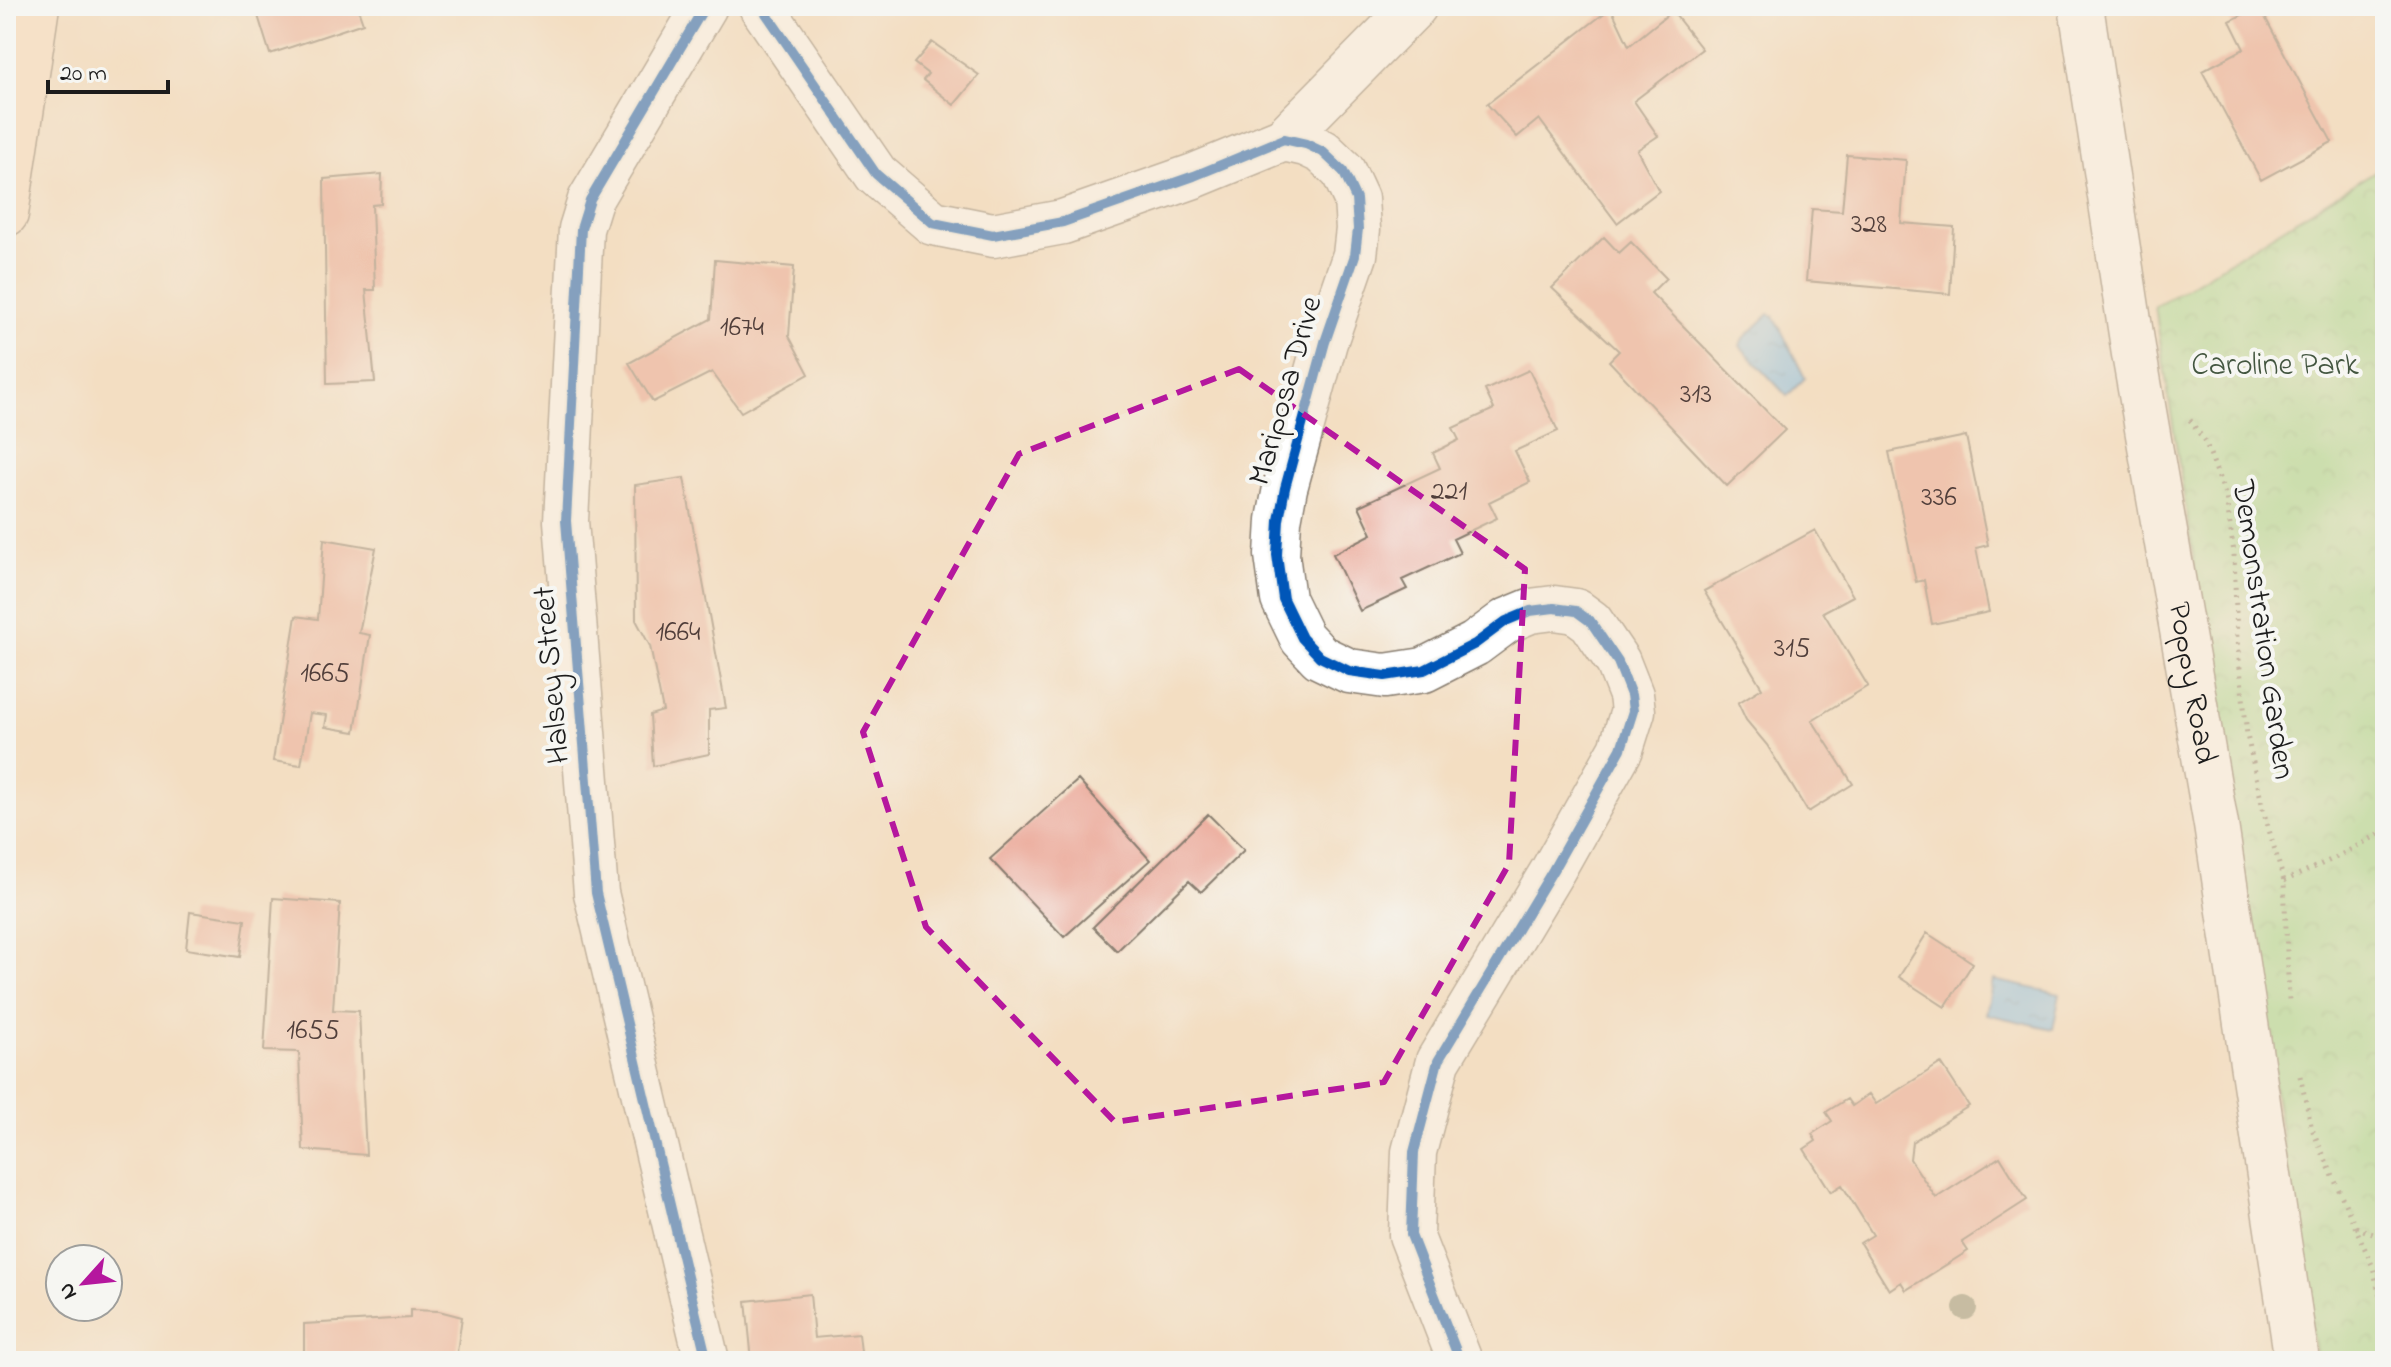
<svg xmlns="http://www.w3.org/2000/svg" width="2391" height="1367" font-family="'Indie Flower',sans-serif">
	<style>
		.park { fill: url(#park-crowns); stroke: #5d7d58; stroke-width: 2 }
		.water { fill: url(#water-ripples); stroke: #496b84; stroke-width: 2 }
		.building { fill: #eba594 }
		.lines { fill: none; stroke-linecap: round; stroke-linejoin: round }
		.street-casing { stroke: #887d6f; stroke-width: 47 }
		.secondary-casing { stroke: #887d6f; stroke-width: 47 }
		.path { stroke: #887d6f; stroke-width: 5; stroke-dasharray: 2 6; stroke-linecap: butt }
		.street { stroke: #fff; stroke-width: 44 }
		.secondary { stroke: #fbe5cf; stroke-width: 44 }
		.cycleway-casing { stroke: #f6f6f2; stroke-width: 15 }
		.cycleway { stroke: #0057b8; stroke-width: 10 }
		.tree { fill: #92937a }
		.marked { fill: none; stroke: #b5179e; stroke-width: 6; stroke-dasharray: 16 10; stroke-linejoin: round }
		.labels { text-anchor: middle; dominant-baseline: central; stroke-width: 8; stroke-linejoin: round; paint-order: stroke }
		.number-label { font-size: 28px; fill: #503e3a }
		.park-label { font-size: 32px; fill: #435640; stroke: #f6f6f2 }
		.street-label { font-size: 32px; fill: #1c1c1c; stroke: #f6f6f2 }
	</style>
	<defs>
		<pattern id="park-crowns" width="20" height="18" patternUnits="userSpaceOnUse" patternTransform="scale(2)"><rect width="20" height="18" fill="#9ede94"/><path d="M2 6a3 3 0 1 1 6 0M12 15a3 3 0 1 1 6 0" fill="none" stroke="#88be7f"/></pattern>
		<pattern id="water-ripples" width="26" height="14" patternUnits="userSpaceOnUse" patternTransform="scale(2)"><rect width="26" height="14" fill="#76baec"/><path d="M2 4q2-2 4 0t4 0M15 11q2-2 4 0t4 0" fill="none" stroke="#669fca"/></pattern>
	</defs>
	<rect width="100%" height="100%" fill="#f6f6f2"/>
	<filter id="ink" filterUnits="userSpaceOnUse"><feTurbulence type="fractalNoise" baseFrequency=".0125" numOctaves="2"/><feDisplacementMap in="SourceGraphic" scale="16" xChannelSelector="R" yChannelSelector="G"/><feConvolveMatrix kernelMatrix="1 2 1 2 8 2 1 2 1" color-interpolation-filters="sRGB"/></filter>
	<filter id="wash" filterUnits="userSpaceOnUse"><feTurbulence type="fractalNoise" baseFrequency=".006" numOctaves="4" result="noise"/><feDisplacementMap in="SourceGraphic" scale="32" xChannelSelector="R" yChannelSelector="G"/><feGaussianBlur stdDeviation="1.8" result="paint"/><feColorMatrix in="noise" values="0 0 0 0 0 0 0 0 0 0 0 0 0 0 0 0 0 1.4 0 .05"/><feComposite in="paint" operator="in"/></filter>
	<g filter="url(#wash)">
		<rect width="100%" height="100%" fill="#f3dec2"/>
		<path class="park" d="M 2385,165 L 2385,1361 L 2316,1361 L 2155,307 Z"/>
		<path class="water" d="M 1769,314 L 1774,316 L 1805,378 L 1787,396 L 1740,346 L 1742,340 Z
			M 1993,980 L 2060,994 L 2053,1029 L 1986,1014 Z"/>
		<g id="blocks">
			<path class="building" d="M 255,6 L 357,6 L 363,23 L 270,54 Z
				M 2259,6 L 2332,142 L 2261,180 L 2202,71 L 2244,49 L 2230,21 Z
				M 1611,8 L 1629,46 L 1672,11 L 1702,49 L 1634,101 L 1658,136 L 1637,150 L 1659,191 L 1617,223 L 1539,119 L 1517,137 L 1487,104 Z
				M 932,42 L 979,75 L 954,105 L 923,80 L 928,74 L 914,63 Z
				M 1847,155 L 1906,160 L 1901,223 L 1954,227 L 1950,294 L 1806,281 L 1812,209 L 1842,211 Z
				M 382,174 L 381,204 L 372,205 L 375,290 L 366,290 L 375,382 L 327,384 L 324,179 Z
				M 1604,237 L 1619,253 L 1631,242 L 1666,278 L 1651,293 L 1785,430 L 1727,486 L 1609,361 L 1619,351 L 1552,288 Z
				M 715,260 L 794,267 L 789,336 L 809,374 L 741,412 L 712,372 L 653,402 L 629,363 L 711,319 Z
				M 1529,370 L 1558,431 L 1515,451 L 1530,482 L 1489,502 L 1497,518 L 1453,539 L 1460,553 L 1402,580 L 1407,589 L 1360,611 L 1333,554 L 1372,534 L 1359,506 L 1440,468 L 1433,453 L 1459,440 L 1453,428 L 1494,409 L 1485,390 Z
				M 1966,436 L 1988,545 L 1976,548 L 1989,612 L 1932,624 L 1924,580 L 1916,582 L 1889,452 Z
				M 684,478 L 726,708 L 709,710 L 709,754 L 653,766 L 650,715 L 663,711 L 650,646 L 636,620 L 635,485 Z
				M 1815,530 L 1853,596 L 1823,612 L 1868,686 L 1812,720 L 1853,784 L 1808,812 L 1767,745 L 1746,720 L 1738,703 L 1762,688 L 1704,591 Z
				M 324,539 L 376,548 L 359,633 L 370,635 L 355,732 L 325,727 L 327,715 L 310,713 L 301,765 L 273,761 L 296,616 L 318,619 Z
				M 1078,780 L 1150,860 L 1064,937 L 990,859 Z
				M 1208,814 L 1244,850 L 1201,892 L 1189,881 L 1117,951 L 1093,927 Z
				M 273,898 L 340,903 L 333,1010 L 359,1011 L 366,1155 L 303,1150 L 299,1052 L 264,1051 Z
				M 190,912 L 245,920 L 240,957 L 186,949 Z
				M 1927,933 L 1973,963 L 1945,1007 L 1899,977 Z
				M 1941,1063 L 1969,1106 L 1912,1142 L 1910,1159 L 1936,1198 L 2000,1157 L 2027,1200 L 1962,1242 L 1968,1251 L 1906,1290 L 1901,1282 L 1889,1290 L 1860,1243 L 1873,1235 L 1842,1185 L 1831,1192 L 1804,1149 L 1816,1141 L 1812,1134 L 1832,1121 L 1826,1112 L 1847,1099 L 1852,1106 L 1869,1094 L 1876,1104 Z
				M 810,1294 L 814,1338 L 859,1334 L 862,1361 L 752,1361 L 746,1301 Z
				M 410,1310 L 439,1311 L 462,1317 L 456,1359 L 304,1361 L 304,1324 L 410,1318 Z"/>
		</g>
	</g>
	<g filter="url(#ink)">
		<use href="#blocks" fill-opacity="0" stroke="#887d6f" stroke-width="2"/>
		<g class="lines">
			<defs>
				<g id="street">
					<path d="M 705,6 L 590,200 L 581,229 L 566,521 L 596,893 L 707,1361"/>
					<path d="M 761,6 L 876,174 L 933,223 L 993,235 L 1063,222 L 1194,176 L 1284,139 L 1306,144 L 1323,152 L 1343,171 L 1356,199 L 1358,229 L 1355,255 L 1325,342 L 1285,488 L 1279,520 L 1277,555 L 1283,599 L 1302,638 L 1320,657 L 1349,671 L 1385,676 L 1424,670 L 1475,644 L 1506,621 L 1530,611 L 1554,608 L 1576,611 L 1591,622 L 1618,662 L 1631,695 L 1633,711 L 1621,749 L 1553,870 L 1438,1061 L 1414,1152 L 1411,1235 L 1460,1361"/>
					<path id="s1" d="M 2081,6 L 2134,354 L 2216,825 L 2297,1361"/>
					<path d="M 1284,139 L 1415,6"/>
				</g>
				<path id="secondary" d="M 6,214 L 37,6"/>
			</defs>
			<use href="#street" class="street-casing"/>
			<use href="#secondary" class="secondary-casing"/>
			<path class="path" d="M 2190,420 L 2206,443 L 2226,497 L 2234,553 L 2237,640 L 2247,735 L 2264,813 L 2284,881 L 2289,1000
				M 2284,881 L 2335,858 L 2385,831
				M 2300,1076 L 2312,1129 L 2373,1267 L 2385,1320
				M 2356,1227 L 2385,1239"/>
			<use href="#street" class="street"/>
			<use href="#secondary" class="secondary"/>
			<defs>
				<path id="cycleway" d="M 705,6 L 590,200 L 581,229 L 566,521 L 596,893 L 707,1361
					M 761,6 L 876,174 L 933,223 L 993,235 L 1063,222 L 1194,176 L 1284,139 L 1306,144 L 1323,152 L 1343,171 L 1356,199 L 1358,229 L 1355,255 L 1325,342 L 1285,488 L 1279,520 L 1277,555 L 1283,599 L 1302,638 L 1320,657 L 1349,671 L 1385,676 L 1424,670 L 1475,644 L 1506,621 L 1530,611 L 1554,608 L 1576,611 L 1591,622 L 1618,662 L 1631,695 L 1633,711 L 1621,749 L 1553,870 L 1438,1061 L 1414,1152 L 1411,1235 L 1460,1361"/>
			</defs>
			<use href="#cycleway" class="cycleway-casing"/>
			<use href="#cycleway" class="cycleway"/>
		</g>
		<circle class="tree" cx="1965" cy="1308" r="12"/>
	</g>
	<path d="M0 0H2391V1367H0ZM 1239,369 L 1525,569 L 1509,864 L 1384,1082 L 1115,1122 L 926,927 L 863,732 L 1019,454 Z" fill="#f3dec2" fill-opacity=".55" fill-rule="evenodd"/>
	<path class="marked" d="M 1239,369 L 1525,569 L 1509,864 L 1384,1082 L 1115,1122 L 926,927 L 863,732 L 1019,454 Z"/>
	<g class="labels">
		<g class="number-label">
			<text x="1869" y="225">328</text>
			<text x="742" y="328">1674</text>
			<text x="1696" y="395">313</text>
			<text x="1449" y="492">221</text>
			<text x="1939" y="498">336</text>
			<text x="678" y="633">1664</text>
			<text x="1792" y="649">315</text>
			<text x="325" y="674">1665</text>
			<text x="313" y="1031">1655</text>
		</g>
		<g class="park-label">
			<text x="2275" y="366">Caroline Park</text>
		</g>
		<g class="street-label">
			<text transform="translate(1287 391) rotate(-74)">Mariposa Drive</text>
			<text transform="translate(2262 630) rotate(82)">Demonstration Garden</text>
			<text transform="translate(553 675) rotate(-95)">Halsey Street</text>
			<text stroke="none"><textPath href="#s1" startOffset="686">Poppy Road</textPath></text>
		</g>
	</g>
	<rect width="2391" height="1367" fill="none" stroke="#f6f6f2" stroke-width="32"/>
	<g transform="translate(84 1283) rotate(243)"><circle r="38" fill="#f6f6f2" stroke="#9f9f9c" stroke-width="2"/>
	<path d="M0-6L14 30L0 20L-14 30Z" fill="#b5179e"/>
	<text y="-12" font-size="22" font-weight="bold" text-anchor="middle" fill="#1c1c1c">N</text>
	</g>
	<path d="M48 80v12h120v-12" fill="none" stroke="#1c1c1c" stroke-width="4"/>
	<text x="60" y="80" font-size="24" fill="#1c1c1c" stroke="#f6f6f2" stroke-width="6" paint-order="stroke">20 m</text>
</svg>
